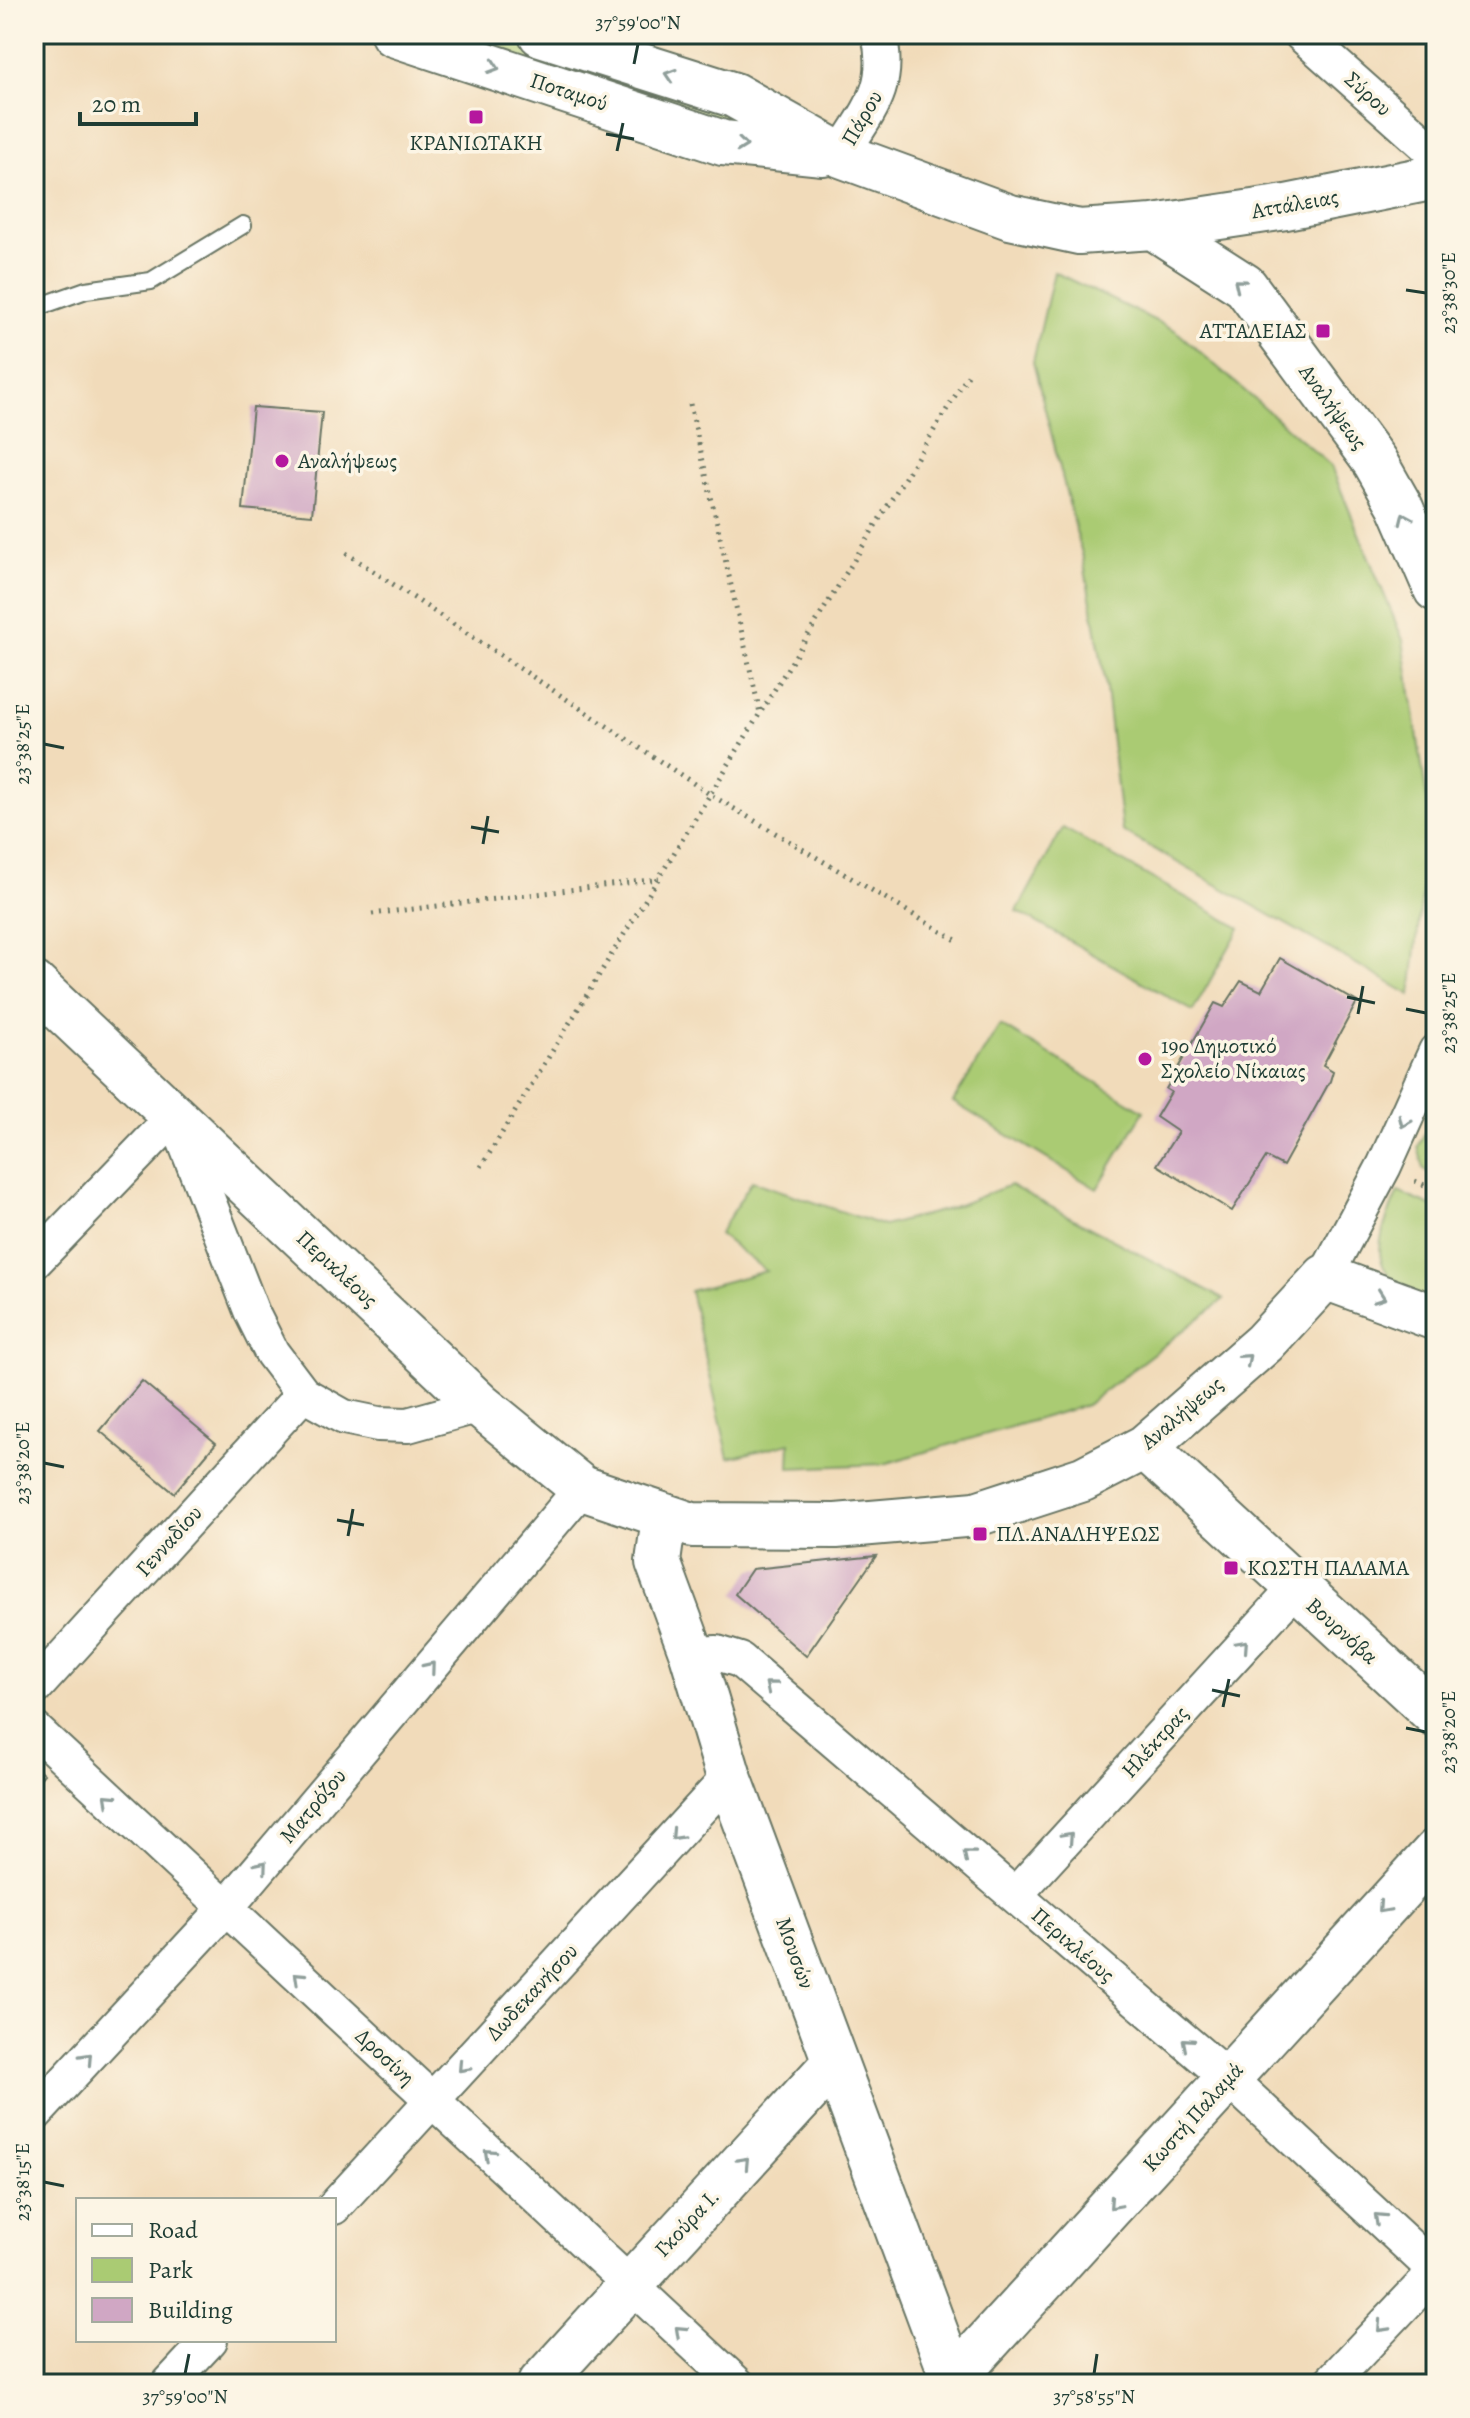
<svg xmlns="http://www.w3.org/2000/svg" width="1470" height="2418" font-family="Alegreya,serif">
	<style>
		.green { fill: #aacb73; stroke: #648454; stroke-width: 2 }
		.building { fill: #d0a7c4 }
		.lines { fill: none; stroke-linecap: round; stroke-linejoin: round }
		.lane-casing { stroke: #687463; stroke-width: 20 }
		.street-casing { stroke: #687463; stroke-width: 38 }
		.secondary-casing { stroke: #687463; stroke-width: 48 }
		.path { stroke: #687463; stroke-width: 5; stroke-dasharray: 2 6; stroke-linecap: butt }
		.lane { stroke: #fff; stroke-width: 16 }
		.street { stroke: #fff; stroke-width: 34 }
		.secondary { stroke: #fff; stroke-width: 44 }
		.oneway { stroke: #8f9e9a }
		.ticks { fill: none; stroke: #1f3d34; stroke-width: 3 }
		.poi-dot { fill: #b5179e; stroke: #fcf5e5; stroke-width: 3 }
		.labels { text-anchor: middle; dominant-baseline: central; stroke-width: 7; stroke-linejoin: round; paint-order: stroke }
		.street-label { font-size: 22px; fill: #1f3d34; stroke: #fcf5e5 }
		.poi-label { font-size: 22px; fill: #1f3d34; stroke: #fcf5e5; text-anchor: start }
		.neatline { fill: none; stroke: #1f3d34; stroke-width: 3 }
		.ticks-label { font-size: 20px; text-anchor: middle; fill: #1f3d34 }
	</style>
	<rect width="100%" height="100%" fill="#fcf5e5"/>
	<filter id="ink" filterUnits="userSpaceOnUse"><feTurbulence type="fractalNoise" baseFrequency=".0125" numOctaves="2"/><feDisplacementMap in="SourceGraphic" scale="16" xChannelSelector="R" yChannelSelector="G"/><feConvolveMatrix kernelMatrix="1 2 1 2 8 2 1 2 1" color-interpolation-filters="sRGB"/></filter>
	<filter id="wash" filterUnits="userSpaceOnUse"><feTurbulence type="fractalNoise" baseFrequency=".006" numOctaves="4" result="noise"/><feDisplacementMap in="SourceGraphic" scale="32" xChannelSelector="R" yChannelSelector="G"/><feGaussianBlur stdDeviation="1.8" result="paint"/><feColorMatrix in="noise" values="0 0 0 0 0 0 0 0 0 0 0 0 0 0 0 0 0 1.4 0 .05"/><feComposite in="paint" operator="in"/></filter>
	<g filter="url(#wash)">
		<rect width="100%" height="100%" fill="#f1dbba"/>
		<path class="green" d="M 419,34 L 503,34 L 732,105 L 724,133 Z
			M 1054,272 L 1175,330 L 1331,466 L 1403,640 L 1430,819 L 1411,995 L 1122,831 L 1105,680 L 1083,558 L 1033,362 Z
			M 1063,828 L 1240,928 L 1193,1011 L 1017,911 Z
			M 1000,1025 L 1144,1111 L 1097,1189 L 953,1102 Z
			M 1436,1108 L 1436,1177 L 1424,1169 L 1418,1147 Z
			M 752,1181 L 884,1226 L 948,1209 L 1010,1185 L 1224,1299 L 1086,1405 L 884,1464 L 789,1468 L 790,1443 L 729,1458 L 690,1291 L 766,1271 L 719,1234 Z
			M 1398,1192 L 1436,1208 L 1436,1304 C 1369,1276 1370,1254 1398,1192 Z"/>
		<g id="blocks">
			<path class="building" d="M 253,407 L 322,412 L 312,515 L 243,509 Z
				M 1280,958 L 1357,1002 L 1323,1065 L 1333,1071 L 1330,1081 L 1283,1166 L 1266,1157 L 1232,1211 L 1157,1165 L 1178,1132 L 1156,1117 L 1171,1092 L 1166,1089 L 1215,1003 L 1224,1007 L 1241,981 L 1261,991 Z
				M 142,1381 L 216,1443 L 174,1493 L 100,1431 Z
				M 876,1556 L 806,1656 L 735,1594 L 752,1569 Z
				M 34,1765 L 44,1774 L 34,1786 Z"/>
		</g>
	</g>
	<g filter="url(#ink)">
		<use href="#blocks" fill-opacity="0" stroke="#687463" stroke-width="2"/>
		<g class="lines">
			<defs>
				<path id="lane" d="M 34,288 L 38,307 L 34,364
					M 38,307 L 86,290 L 151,281 L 243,225"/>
				<path id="street" d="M 1301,34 L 1436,154
					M 841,155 C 868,111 892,88 879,34
					M 34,1262 L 175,1116 L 252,1313 L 272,1353 L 303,1394 L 344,1417 L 378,1424 L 408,1425 L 480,1405
					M 1325,1277 L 1384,1166 L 1436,1051
					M 692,1654 L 717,1653 L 740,1660 L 1228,2078 L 1436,2271
					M 34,1689 L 303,1394
					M 34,1729 L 737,2384
					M 1015,1895 L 1295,1589
					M 34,2115 L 226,1908 L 582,1488
					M 334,2207 L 729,1777
					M 169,2384 L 210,2340
					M 1329,2384 L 1436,2271"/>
				<path id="secondary" d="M 393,34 L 723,143 L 823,153
					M 541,34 L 734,95 L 841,155 L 1010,217 L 1079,232 L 1153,227 L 1286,207 L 1436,177
					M 1153,227 L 1245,286 L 1375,462 L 1400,506 L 1436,589
					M 34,984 L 480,1405 L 582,1488 L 692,1525 L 836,1526 L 976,1514 L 1083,1479 L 1145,1447 L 1264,1343 L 1325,1277 L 1436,1318
					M 1145,1447 L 1436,1715
					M 664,1518 L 658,1562 L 692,1654 L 729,1777 L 955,2384
					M 540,2384 L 835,2062
					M 949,2384 L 1436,1851"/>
			</defs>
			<use href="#lane" class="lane-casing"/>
			<use href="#street" class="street-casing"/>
			<use href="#secondary" class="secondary-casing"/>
			<path class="path" d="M 690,404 L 760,713
				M 346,553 L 711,795 L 956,940
				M 372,914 L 659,879
				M 481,1167 L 971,370
				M 1415,1181 L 1436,1190"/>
			<use href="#lane" class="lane"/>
			<use href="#street" class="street"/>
			<use href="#secondary" class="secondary"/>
		</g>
		<defs><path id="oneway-chevron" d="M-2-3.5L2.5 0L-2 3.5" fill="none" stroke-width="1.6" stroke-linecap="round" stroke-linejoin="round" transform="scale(2)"/></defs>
		<g class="oneway">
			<use href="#oneway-chevron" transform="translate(494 67) rotate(18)"/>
			<use href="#oneway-chevron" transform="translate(670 75) rotate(-162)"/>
			<use href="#oneway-chevron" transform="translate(742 145) rotate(6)"/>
			<use href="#oneway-chevron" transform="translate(1239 284) rotate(-141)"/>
			<use href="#oneway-chevron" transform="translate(1405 518) rotate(-114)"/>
			<use href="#oneway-chevron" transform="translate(1404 1122) rotate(114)"/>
			<use href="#oneway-chevron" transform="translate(1380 1297) rotate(20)"/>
			<use href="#oneway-chevron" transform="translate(1246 1359) rotate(-41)"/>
			<use href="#oneway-chevron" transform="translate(1243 1645) rotate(-48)"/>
			<use href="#oneway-chevron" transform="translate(430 1667) rotate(-50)"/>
			<use href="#oneway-chevron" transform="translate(770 1686) rotate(-140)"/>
			<use href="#oneway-chevron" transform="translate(109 1799) rotate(-137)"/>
			<use href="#oneway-chevron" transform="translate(676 1835) rotate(133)"/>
			<use href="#oneway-chevron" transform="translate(1068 1837) rotate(-48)"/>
			<use href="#oneway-chevron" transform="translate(968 1855) rotate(-140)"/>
			<use href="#oneway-chevron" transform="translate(262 1866) rotate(-50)"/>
			<use href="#oneway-chevron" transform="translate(1383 1908) rotate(132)"/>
			<use href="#oneway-chevron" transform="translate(299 1977) rotate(-137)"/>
			<use href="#oneway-chevron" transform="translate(1187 2043) rotate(-139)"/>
			<use href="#oneway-chevron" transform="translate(87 2058) rotate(-47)"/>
			<use href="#oneway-chevron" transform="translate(463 2067) rotate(133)"/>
			<use href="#oneway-chevron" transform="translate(489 2154) rotate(-137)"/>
			<use href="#oneway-chevron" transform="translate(744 2162) rotate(-47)"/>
			<use href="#oneway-chevron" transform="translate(1114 2204) rotate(132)"/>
			<use href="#oneway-chevron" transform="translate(1379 2218) rotate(-137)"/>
			<use href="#oneway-chevron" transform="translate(1382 2327) rotate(133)"/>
			<use href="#oneway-chevron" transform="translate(680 2331) rotate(-137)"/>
		</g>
	</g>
	<path class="ticks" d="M 634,64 L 638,44M 606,134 L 634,139M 617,151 L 623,123M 1406,290 L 1426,293M 44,744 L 64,748M 471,827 L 499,832M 483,844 L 488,816M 1347,997 L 1375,1003M 1406,1009 L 1426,1013M 1358,1014 L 1363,986M 44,1463 L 64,1467M 337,1520 L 364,1525M 348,1536 L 353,1509M 1212,1690 L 1240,1696M 1223,1707 L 1229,1679M 1406,1728 L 1426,1732M 44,2182 L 64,2186M 185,2374 L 189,2354M 1094,2374 L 1097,2354"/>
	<g class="poi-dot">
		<rect x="468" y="109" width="16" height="16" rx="4"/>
		<rect x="1315" y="323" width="16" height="16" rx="4"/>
		<circle cx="282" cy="461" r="8"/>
		<circle cx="1145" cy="1059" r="8"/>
		<rect x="972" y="1526" width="16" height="16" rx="4"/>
		<rect x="1223" y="1560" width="16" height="16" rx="4"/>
	</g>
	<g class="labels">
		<g class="street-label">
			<text transform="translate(569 92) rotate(18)">Ποταμού</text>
			<text transform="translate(1368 94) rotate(42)">Σύρου</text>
			<text transform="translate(862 118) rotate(-60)">Πάρου</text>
			<text transform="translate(1295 204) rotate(-10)">Αττάλειας</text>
			<text transform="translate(1333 407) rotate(54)">Αναλήψεως</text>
			<text transform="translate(337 1269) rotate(43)">Περικλέους</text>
			<text transform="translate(1182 1413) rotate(-40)">Αναλήψεως</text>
			<text transform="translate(169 1541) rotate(-48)">Γενναδίου</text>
			<text transform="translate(1342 1631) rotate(42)">Βουρνόβα</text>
			<text transform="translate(1155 1742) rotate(-48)">Ηλέκτρας</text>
			<text transform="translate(313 1806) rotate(-50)">Ματρόζου</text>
			<text transform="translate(1073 1945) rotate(41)">Περικλέους</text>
			<text transform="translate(795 1953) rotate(70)">Μουσών</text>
			<text transform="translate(532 1992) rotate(-47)">Δωδεκανήσου</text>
			<text transform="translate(385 2057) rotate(43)">Δροσίνη</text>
			<text transform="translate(1193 2117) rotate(-48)">Κωστή Παλαμά</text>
			<text transform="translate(687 2223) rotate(-47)">Γκούρα Ι.</text>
		</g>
		<g class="poi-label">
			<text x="476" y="143" text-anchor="middle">ΚΡΑΝΙΩΤΑΚΗ</text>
			<text x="1307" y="331" text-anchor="end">ΑΤΤΑΛΕΙΑΣ</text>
			<text x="298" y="461">Αναλήψεως</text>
			<text x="1161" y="1046">19ο Δημοτικό<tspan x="1161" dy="25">Σχολείο Νίκαιας</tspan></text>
			<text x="996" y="1534">ΠΛ.ΑΝΑΛΗΨΕΩΣ</text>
			<text x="1247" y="1568">ΚΩΣΤΗ ΠΑΛΑΜΑ</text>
		</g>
	</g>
	<rect width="1470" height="2418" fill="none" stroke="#fcf5e5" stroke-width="88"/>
	<rect x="76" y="2198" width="260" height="144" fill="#fcf5e5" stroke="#a4ab9e" stroke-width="2"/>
	<rect x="92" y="2224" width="40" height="12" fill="#ffffff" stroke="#a4ab9e" stroke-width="2"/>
	<text x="148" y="2238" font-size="24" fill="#1f3d34">Road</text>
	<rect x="92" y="2258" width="40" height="24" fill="#aacb73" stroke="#a4ab9e" stroke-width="2"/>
	<text x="148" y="2278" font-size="24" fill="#1f3d34">Park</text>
	<rect x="92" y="2298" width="40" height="24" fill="#d0a7c4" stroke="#a4ab9e" stroke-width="2"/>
	<text x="148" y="2318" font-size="24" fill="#1f3d34">Building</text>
	<path d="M80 112v12h116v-12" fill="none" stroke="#1f3d34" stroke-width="4"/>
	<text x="92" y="112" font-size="24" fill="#1f3d34" stroke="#fcf5e5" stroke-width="6" paint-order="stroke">20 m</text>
	<rect x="44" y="44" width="1382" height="2330" class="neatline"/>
	<g class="ticks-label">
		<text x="638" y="29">37°59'00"N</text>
		<text transform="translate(1448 293) rotate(-90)" y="7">23°38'30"E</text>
		<text transform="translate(22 744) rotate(-90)" y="7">23°38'25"E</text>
		<text transform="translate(1448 1013) rotate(-90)" y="7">23°38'25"E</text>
		<text transform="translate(22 1463) rotate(-90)" y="7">23°38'20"E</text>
		<text transform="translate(1448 1732) rotate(-90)" y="7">23°38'20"E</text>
		<text transform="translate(22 2182) rotate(-90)" y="7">23°38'15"E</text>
		<text x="185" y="2403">37°59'00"N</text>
		<text x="1094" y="2403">37°58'55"N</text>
	</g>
</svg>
